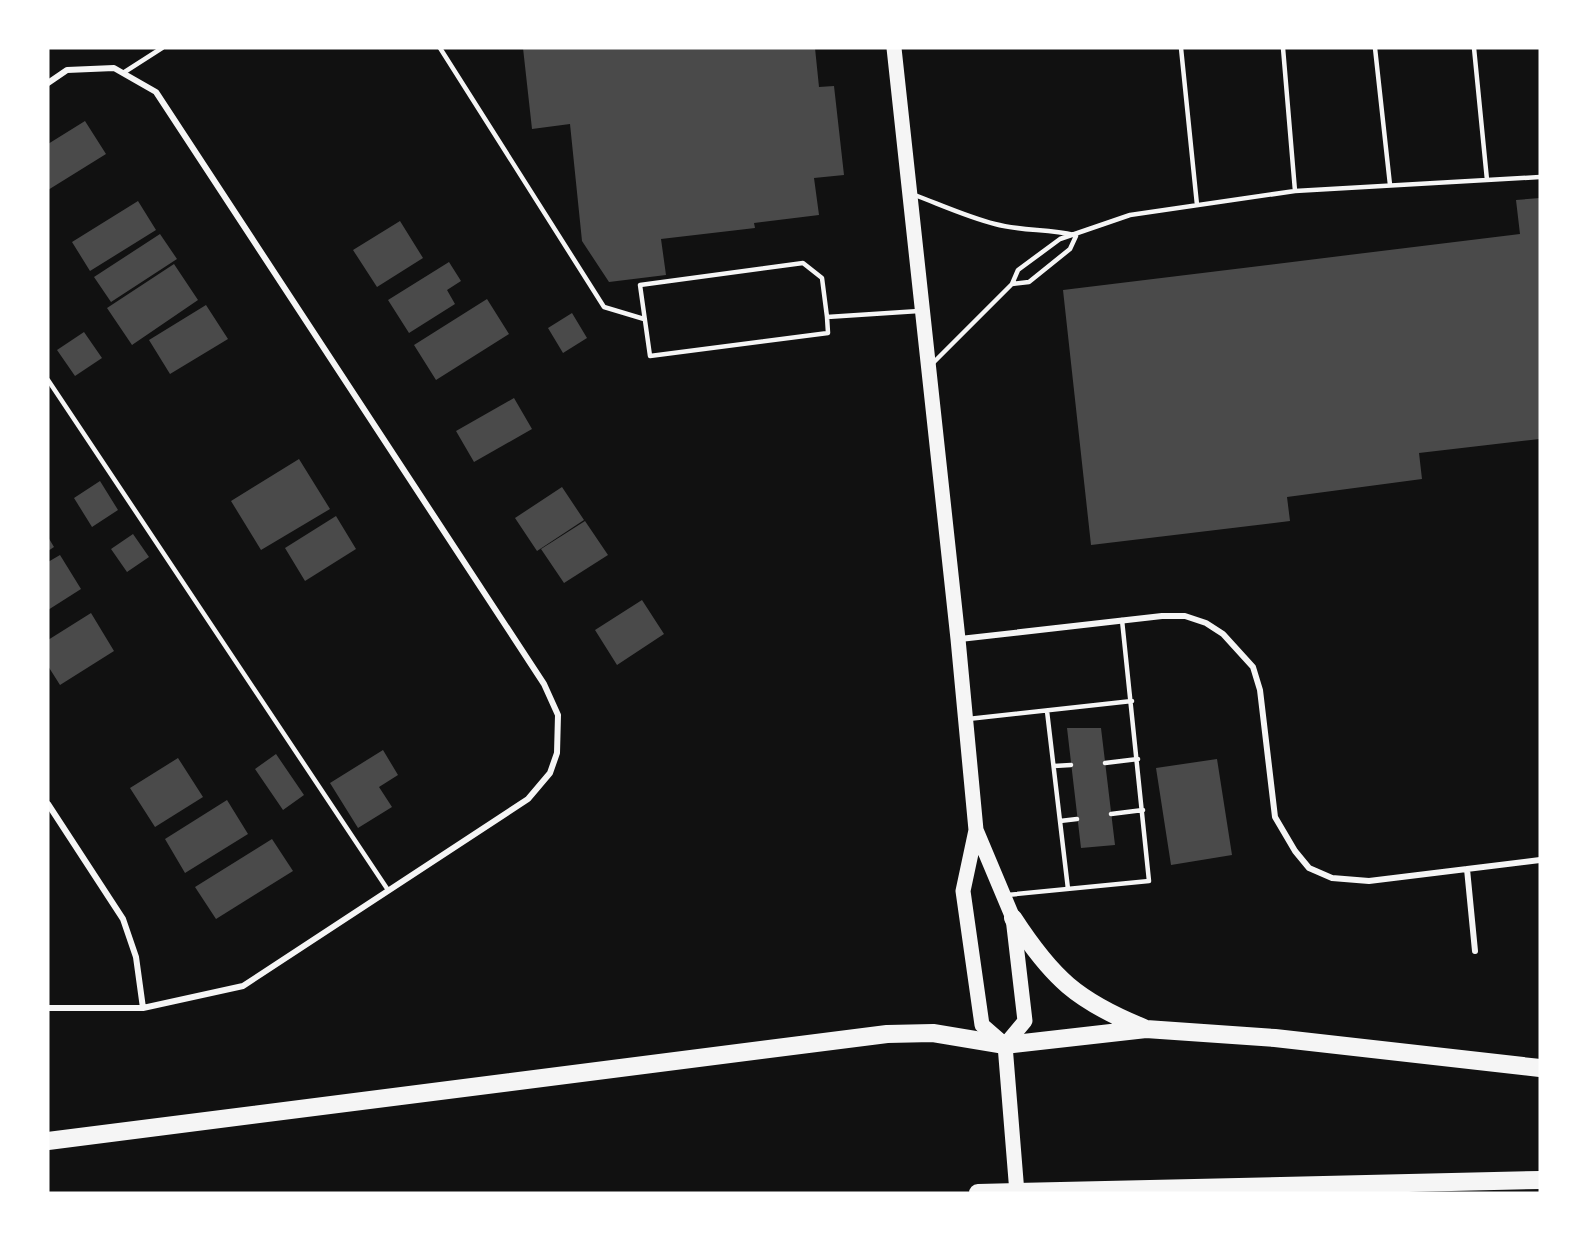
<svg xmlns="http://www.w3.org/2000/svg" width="1588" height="1241" font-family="'Work Sans',sans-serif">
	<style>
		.building { fill: #4a4a4a }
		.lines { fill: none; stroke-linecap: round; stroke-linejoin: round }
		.service { stroke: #f5f5f5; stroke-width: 4.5 }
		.minor { stroke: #f5f5f5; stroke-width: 6 }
		.primary { stroke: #f5f5f5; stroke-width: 15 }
		.motorway { stroke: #f5f5f5; stroke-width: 18 }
	</style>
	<rect width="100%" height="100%" fill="#111"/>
	<path class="building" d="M 523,48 L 815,48 L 819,87 L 834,86 L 844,175 L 814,178 L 819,215 L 754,223 L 755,228 L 661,239 L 666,275 L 609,282 L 582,241 L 570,124 L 532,129 Z
		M 85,121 L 106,154 L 48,190 L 48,144 Z
		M 1540,198 L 1540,439 L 1419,453 L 1422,479 L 1287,497 L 1290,521 L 1091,545 L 1063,290 L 1520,234 L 1516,200 Z
		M 138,201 L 156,230 L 90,271 L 72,242 Z
		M 400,221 L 423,258 L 377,287 L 353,250 Z
		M 160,234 L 177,259 L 111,302 L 94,277 Z
		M 449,262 L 461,281 L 447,290 L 455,304 L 409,333 L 388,300 Z
		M 174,264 L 198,300 L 132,345 L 107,308 Z
		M 487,299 L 509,334 L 436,380 L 414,345 Z
		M 206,305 L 228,339 L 170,374 L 149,340 Z
		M 572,313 L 587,338 L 563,353 L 548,328 Z
		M 84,332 L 102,358 L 75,376 L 57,350 Z
		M 514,398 L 532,429 L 474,462 L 456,431 Z
		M 299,459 L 330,509 L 261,550 L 231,501 Z
		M 100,481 L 118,510 L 92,527 L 74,498 Z
		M 562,487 L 584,520 L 537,551 L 515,518 Z
		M 336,516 L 356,549 L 305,581 L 285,548 Z
		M 585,521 L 608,555 L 564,583 L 541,549 Z
		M 133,534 L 149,557 L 127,572 L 111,549 Z
		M 48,537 L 54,547 L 48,551 Z
		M 60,555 L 81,589 L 48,610 L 48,562 Z
		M 642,600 L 664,634 L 617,665 L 595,630 Z
		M 91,613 L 114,651 L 60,685 L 48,666 L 48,640 Z
		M 1067,728 L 1101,728 L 1115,845 L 1081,848 Z
		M 383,750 L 398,775 L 379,787 L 392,807 L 358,828 L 330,783 Z
		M 276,754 L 304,795 L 283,810 L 255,769 Z
		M 178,758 L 203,797 L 155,827 L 130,788 Z
		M 1217,759 L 1232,855 L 1171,865 L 1156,768 Z
		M 227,800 L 248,834 L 185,873 L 165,839 Z
		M 272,839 L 293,871 L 216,919 L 195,887 Z"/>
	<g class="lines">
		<path class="service" d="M 440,48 L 604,307 L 644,319
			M 1181,48 L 1197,205
			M 1283,48 L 1295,191 L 1540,177
			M 1375,48 L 1390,185
			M 1474,48 L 1487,180
			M 123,73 L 162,48
			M 912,194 C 939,204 967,217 995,224 C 1021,231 1048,229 1074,235
			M 1012,284 L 1029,282 L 1070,249 L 1076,236
			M 827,317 L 822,278 L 803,263 L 640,285 L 650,356 L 828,333 L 827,317 L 919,311
			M 933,363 L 1012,284 L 1018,270 L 1060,239 L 1130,215 L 1295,191
			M 48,380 L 388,890
			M 1047,711 L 1068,889
			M 968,719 L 1132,701
			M 1105,763 L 1138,759
			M 1054,766 L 1071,765
			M 1111,814 L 1143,810
			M 1060,821 L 1077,819
			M 1007,895 L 1149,881 L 1122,620"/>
		<path class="minor" d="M 48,83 L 67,70 L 114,68 L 156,92 L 544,684 L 558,715 L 557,753 L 550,773 L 528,799 L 243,986 L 143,1008 L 48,1008
			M 960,639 L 1162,616 L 1185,616 L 1206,623 L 1223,634 L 1253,667 L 1260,690 L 1275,817 L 1295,851 L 1309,868 L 1332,878 L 1369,881 L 1540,860
			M 48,804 L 123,919 L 136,957 L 143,1008
			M 1467,869 L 1475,951"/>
		<path class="primary" d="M 894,48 L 958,639 L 976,830 L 963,891 L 982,1025 L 1005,1045
			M 976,830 L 1013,918 L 1025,1021 L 1005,1045 L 1017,1193"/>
		<path class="motorway" d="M 1013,918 C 1052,978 1077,1001 1144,1028
			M 48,1141 L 887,1034 L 933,1033 L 1005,1045 L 1146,1029 L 1275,1038 L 1540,1068
			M 978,1193 L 1540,1180"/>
	</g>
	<rect width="1588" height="1241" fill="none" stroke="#ffffff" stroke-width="99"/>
</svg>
